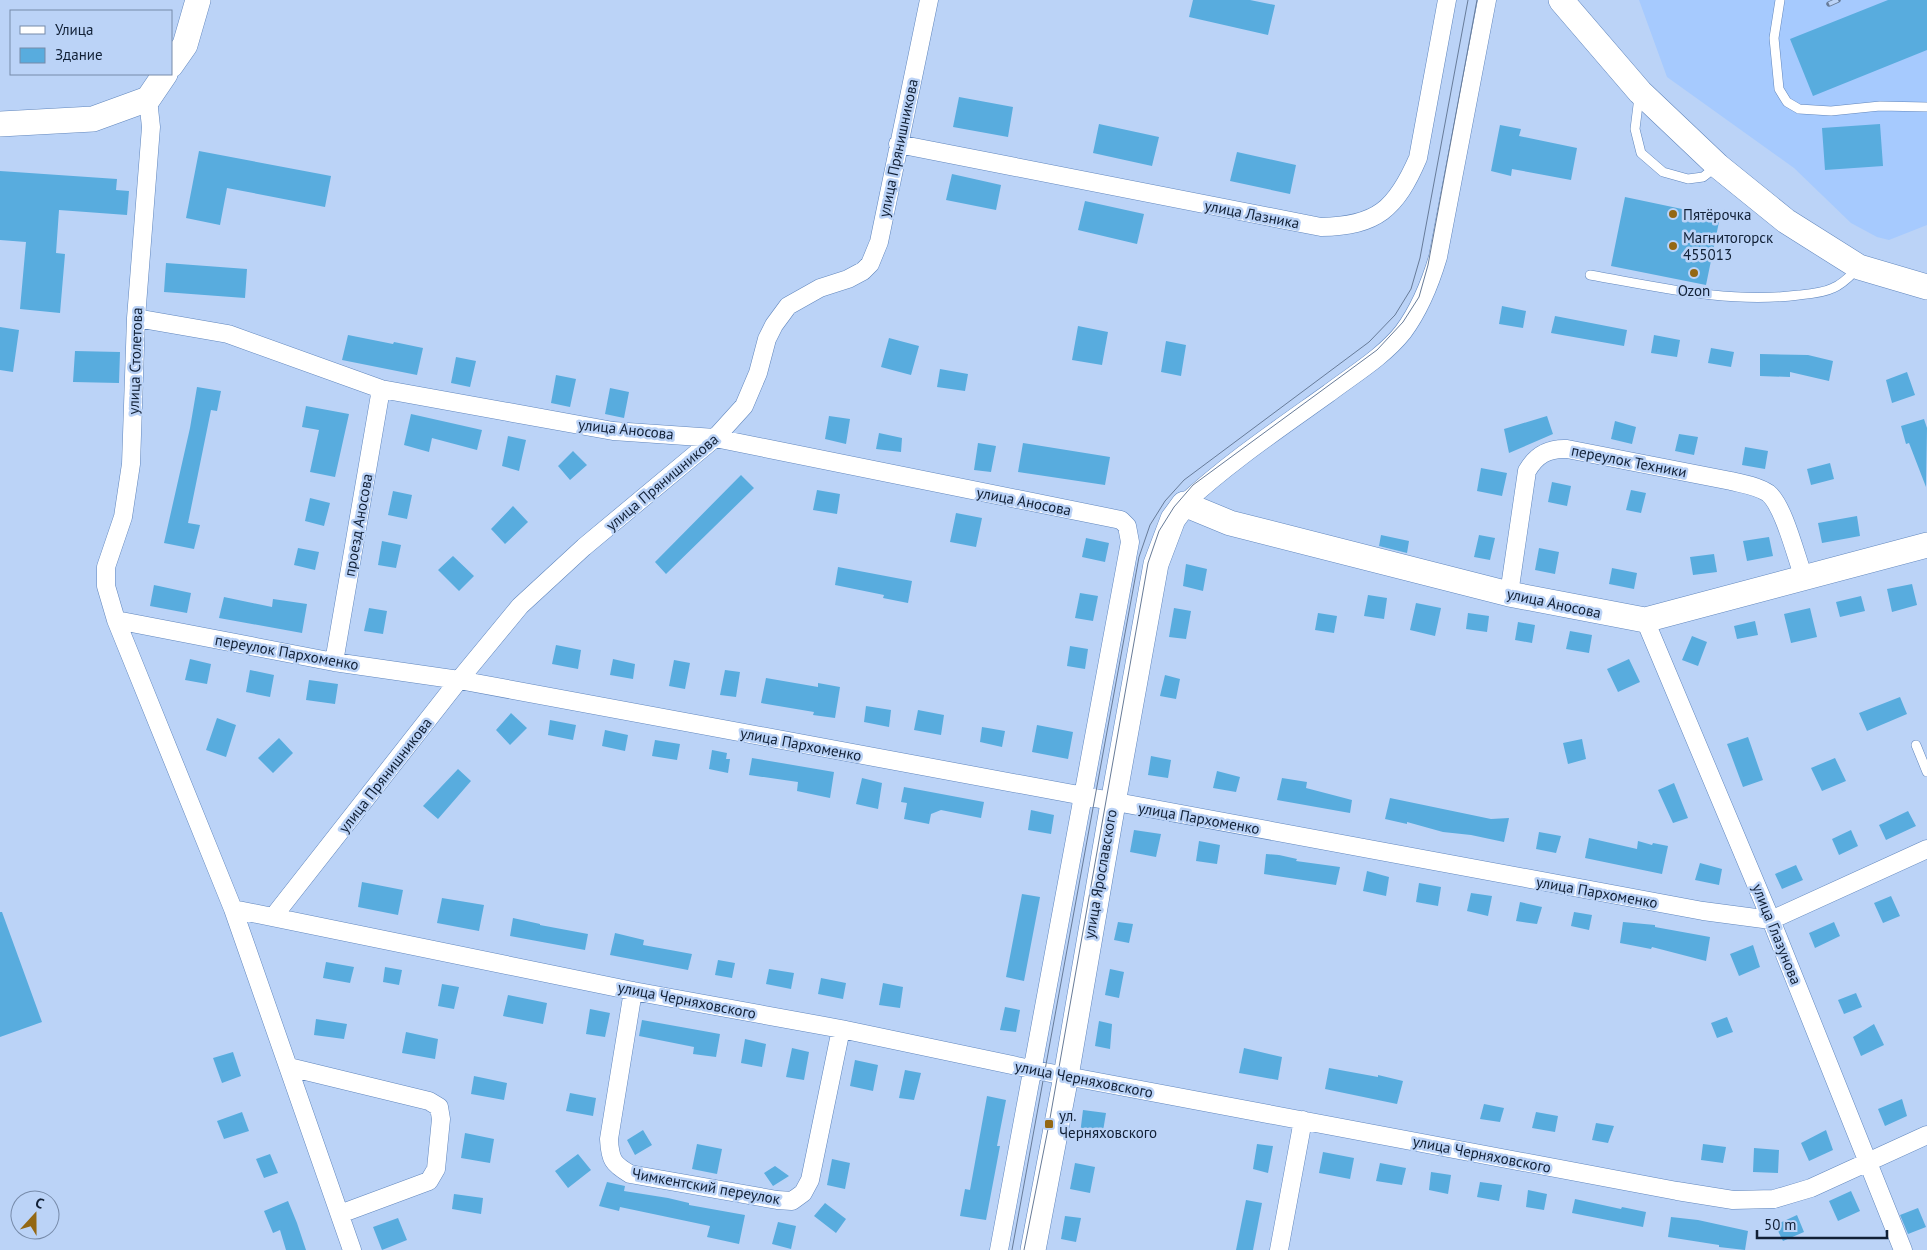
<svg xmlns="http://www.w3.org/2000/svg" width="1927" height="1250" font-family="'PT Sans',sans-serif">
	<style>
		.built { fill: #a6cafe }
		.building { fill: #58acde }
		.lines { fill: none; stroke-linecap: round; stroke-linejoin: round }
		.lane-casing { stroke: #6086bd; stroke-width: 10 }
		.street-casing { stroke: #6086bd; stroke-width: 19 }
		.secondary-casing { stroke: #6086bd; stroke-width: 26 }
		.lane { stroke: #fff; stroke-width: 9 }
		.street { stroke: #fff; stroke-width: 18 }
		.secondary { stroke: #fff; stroke-width: 25 }
		.tram { stroke: #677b98; stroke-width: 1 }
		.rail-casing { stroke: #677b98; stroke-width: 5.5 }
		.rail { stroke: #bbd3f7; stroke-width: 4; stroke-dasharray: 11; stroke-linecap: butt }
		.poi-dot { fill: #946814; stroke: #bbd3f7; stroke-width: 2 }
		.labels { text-anchor: middle; dominant-baseline: central; stroke-width: 5; stroke-linejoin: round; paint-order: stroke }
		.street-label { font-size: 15px; fill: #112036; stroke: #bbd3f7 }
		.poi-label { font-size: 15px; fill: #112036; stroke: #bbd3f7; text-anchor: start }
	</style>
	<rect width="100%" height="100%" fill="#bbd3f7"/>
	<path class="built" d="M 1639,0 L 1927,0 L 1927,225 L 1889,240 L 1877,237 L 1851,223 L 1794,168 L 1667,77 Z"/>
	<path class="building" d="M 1193,0 L 1250,0 L 1275,5 L 1268,35 L 1189,17 Z
		M 1888,0 L 1927,0 L 1927,50 L 1813,96 L 1790,39 Z
		M 959,97 L 1013,107 L 1008,137 L 953,127 Z
		M 1099,124 L 1159,137 L 1152,166 L 1093,153 Z
		M 1880,124 L 1883,166 L 1825,170 L 1822,128 Z
		M 1500,125 L 1521,129 L 1519,136 L 1577,148 L 1571,180 L 1512,169 L 1511,176 L 1491,171 Z
		M 199,151 L 331,176 L 325,207 L 227,188 L 220,225 L 186,218 Z
		M 1237,152 L 1296,165 L 1290,194 L 1230,181 Z
		M 0,171 L 117,179 L 116,190 L 129,191 L 127,215 L 59,210 L 56,253 L 65,254 L 60,313 L 20,309 L 26,242 L 0,240 Z
		M 952,174 L 1001,185 L 996,210 L 946,200 Z
		M 1625,197 L 1720,217 L 1706,285 L 1611,266 Z
		M 1085,201 L 1144,214 L 1137,244 L 1078,230 Z
		M 166,263 L 247,269 L 245,298 L 164,292 Z
		M 1502,306 L 1526,311 L 1523,328 L 1499,324 Z
		M 1555,316 L 1627,330 L 1624,346 L 1551,333 Z
		M 1078,326 L 1108,332 L 1102,365 L 1072,360 Z
		M 0,327 L 19,330 L 13,372 L 0,370 Z
		M 348,335 L 393,344 L 394,342 L 423,348 L 417,375 L 342,360 Z
		M 1654,335 L 1680,340 L 1677,357 L 1651,353 Z
		M 889,338 L 919,346 L 911,375 L 881,367 Z
		M 1166,341 L 1186,345 L 1181,376 L 1161,372 Z
		M 1711,348 L 1734,352 L 1731,367 L 1708,363 Z
		M 75,351 L 120,352 L 119,383 L 73,382 Z
		M 1760,354 L 1808,355 L 1833,361 L 1829,381 L 1790,372 L 1790,377 L 1760,376 Z
		M 456,357 L 476,361 L 470,387 L 451,383 Z
		M 940,369 L 968,374 L 965,391 L 937,387 Z
		M 1907,372 L 1915,395 L 1892,403 L 1886,380 Z
		M 556,375 L 576,379 L 570,407 L 551,403 Z
		M 197,387 L 221,391 L 217,411 L 211,410 L 188,523 L 200,525 L 194,549 L 164,543 L 190,428 Z
		M 610,388 L 629,392 L 624,418 L 605,414 Z
		M 306,406 L 349,414 L 335,477 L 310,472 L 319,430 L 302,427 Z
		M 411,414 L 482,430 L 477,450 L 432,438 L 429,452 L 404,445 Z
		M 829,416 L 850,419 L 846,444 L 825,439 Z
		M 1547,416 L 1553,434 L 1509,453 L 1504,429 Z
		M 1924,419 L 1927,428 L 1926,487 L 1909,443 L 1906,444 L 1901,426 Z
		M 1615,421 L 1636,427 L 1632,444 L 1611,439 Z
		M 879,433 L 902,438 L 901,452 L 876,449 Z
		M 1679,434 L 1698,437 L 1694,455 L 1675,451 Z
		M 508,436 L 526,440 L 519,471 L 502,466 Z
		M 978,443 L 996,446 L 991,472 L 974,470 Z
		M 1023,443 L 1110,457 L 1105,485 L 1018,472 Z
		M 1745,447 L 1768,451 L 1765,469 L 1742,465 Z
		M 573,451 L 587,465 L 570,480 L 558,466 Z
		M 1830,463 L 1834,479 L 1811,485 L 1807,469 Z
		M 1481,468 L 1507,473 L 1502,496 L 1477,491 Z
		M 741,475 L 754,488 L 666,574 L 655,562 Z
		M 1552,482 L 1571,486 L 1567,506 L 1548,502 Z
		M 817,490 L 840,494 L 837,514 L 813,510 Z
		M 1631,490 L 1646,493 L 1641,513 L 1626,510 Z
		M 393,491 L 412,495 L 407,519 L 388,515 Z
		M 310,498 L 330,503 L 324,526 L 305,521 Z
		M 513,506 L 528,522 L 505,544 L 491,529 Z
		M 956,513 L 982,518 L 976,547 L 950,542 Z
		M 1857,516 L 1860,536 L 1822,543 L 1818,523 Z
		M 1381,535 L 1409,541 L 1407,553 L 1379,546 Z
		M 1479,535 L 1495,538 L 1490,560 L 1474,557 Z
		M 1769,537 L 1773,556 L 1747,561 L 1743,541 Z
		M 1086,538 L 1109,543 L 1105,562 L 1082,557 Z
		M 382,541 L 401,545 L 396,568 L 378,565 Z
		M 298,548 L 319,552 L 315,570 L 294,565 Z
		M 1539,548 L 1559,552 L 1555,574 L 1535,570 Z
		M 1714,554 L 1717,572 L 1693,575 L 1690,557 Z
		M 453,556 L 474,576 L 459,591 L 438,570 Z
		M 1186,564 L 1207,569 L 1203,591 L 1183,586 Z
		M 838,567 L 912,581 L 908,603 L 883,598 L 884,595 L 835,585 Z
		M 1612,568 L 1637,573 L 1634,589 L 1609,584 Z
		M 1912,584 L 1917,605 L 1892,612 L 1887,589 Z
		M 154,585 L 191,593 L 187,613 L 150,606 Z
		M 1080,593 L 1098,596 L 1093,621 L 1075,618 Z
		M 1368,595 L 1387,598 L 1384,619 L 1364,616 Z
		M 1861,596 L 1865,611 L 1840,617 L 1836,602 Z
		M 224,597 L 272,607 L 273,599 L 307,604 L 302,633 L 219,618 Z
		M 1416,603 L 1441,608 L 1435,636 L 1410,630 Z
		M 369,608 L 387,611 L 383,634 L 364,631 Z
		M 1174,608 L 1191,611 L 1186,639 L 1169,637 Z
		M 1810,608 L 1817,637 L 1791,643 L 1784,614 Z
		M 1318,613 L 1337,616 L 1334,633 L 1315,630 Z
		M 1468,613 L 1489,616 L 1487,632 L 1466,629 Z
		M 1755,621 L 1758,635 L 1737,639 L 1734,626 Z
		M 1518,622 L 1535,625 L 1532,643 L 1515,640 Z
		M 1570,631 L 1592,635 L 1589,653 L 1566,649 Z
		M 1692,636 L 1707,642 L 1698,666 L 1682,660 Z
		M 556,645 L 581,650 L 578,669 L 552,664 Z
		M 1070,646 L 1088,649 L 1085,669 L 1067,666 Z
		M 190,659 L 211,664 L 207,684 L 185,680 Z
		M 613,659 L 635,664 L 633,679 L 610,675 Z
		M 1629,659 L 1640,682 L 1618,692 L 1607,669 Z
		M 674,660 L 690,663 L 685,689 L 669,686 Z
		M 250,670 L 274,675 L 270,697 L 246,692 Z
		M 725,670 L 740,672 L 736,697 L 720,695 Z
		M 1165,675 L 1180,679 L 1176,699 L 1160,696 Z
		M 766,678 L 818,687 L 818,683 L 840,687 L 835,718 L 813,715 L 814,712 L 761,703 Z
		M 309,680 L 338,684 L 335,704 L 306,700 Z
		M 1900,697 L 1907,714 L 1867,731 L 1859,713 Z
		M 866,706 L 891,710 L 889,727 L 864,722 Z
		M 918,710 L 944,715 L 941,735 L 914,730 Z
		M 511,713 L 527,728 L 510,745 L 496,730 Z
		M 217,718 L 236,725 L 226,757 L 206,750 Z
		M 550,720 L 576,725 L 573,740 L 548,735 Z
		M 1037,725 L 1073,732 L 1068,759 L 1032,752 Z
		M 982,727 L 1005,731 L 1002,747 L 980,742 Z
		M 605,730 L 628,735 L 625,751 L 602,746 Z
		M 1748,737 L 1763,780 L 1743,787 L 1727,744 Z
		M 279,738 L 293,753 L 273,773 L 258,758 Z
		M 1582,739 L 1586,759 L 1568,764 L 1563,743 Z
		M 655,740 L 680,744 L 677,760 L 652,756 Z
		M 712,750 L 727,753 L 726,759 L 730,759 L 728,773 L 709,769 Z
		M 1151,756 L 1171,760 L 1168,778 L 1148,775 Z
		M 752,758 L 834,772 L 830,798 L 797,791 L 798,782 L 749,775 Z
		M 1835,758 L 1846,781 L 1822,791 L 1811,768 Z
		M 458,769 L 471,781 L 438,819 L 423,806 Z
		M 1217,771 L 1240,777 L 1236,792 L 1213,788 Z
		M 862,778 L 882,783 L 878,809 L 856,804 Z
		M 1282,778 L 1307,782 L 1306,788 L 1352,800 L 1350,813 L 1277,800 Z
		M 1674,783 L 1688,818 L 1673,823 L 1658,790 Z
		M 904,787 L 984,802 L 981,818 L 941,810 L 931,814 L 929,824 L 904,819 L 907,803 L 901,802 Z
		M 1390,798 L 1491,819 L 1509,818 L 1504,842 L 1471,835 L 1443,832 L 1407,822 L 1407,824 L 1385,819 Z
		M 1031,810 L 1054,815 L 1051,834 L 1028,830 Z
		M 1908,811 L 1916,826 L 1886,840 L 1879,825 Z
		M 1134,830 L 1161,834 L 1156,857 L 1130,852 Z
		M 1851,830 L 1858,846 L 1839,855 L 1832,839 Z
		M 1539,832 L 1561,836 L 1556,853 L 1536,849 Z
		M 1589,838 L 1637,849 L 1638,841 L 1652,845 L 1653,843 L 1668,846 L 1662,874 L 1585,858 Z
		M 1199,841 L 1220,845 L 1217,864 L 1196,861 Z
		M 1266,854 L 1279,855 L 1297,859 L 1296,861 L 1340,867 L 1336,885 L 1264,874 Z
		M 1700,863 L 1722,869 L 1719,885 L 1695,880 Z
		M 1796,865 L 1803,880 L 1782,889 L 1775,874 Z
		M 1367,871 L 1389,877 L 1386,896 L 1363,891 Z
		M 362,882 L 403,890 L 398,915 L 358,907 Z
		M 1419,883 L 1441,887 L 1438,906 L 1416,902 Z
		M 1471,893 L 1492,896 L 1488,916 L 1467,911 Z
		M 1022,894 L 1040,897 L 1024,981 L 1006,977 Z
		M 1891,896 L 1900,916 L 1883,923 L 1874,903 Z
		M 442,898 L 484,905 L 479,931 L 437,923 Z
		M 1520,902 L 1542,907 L 1537,924 L 1516,921 Z
		M 0,912 L 2,912 L 42,1022 L 0,1037 Z
		M 1574,912 L 1592,915 L 1589,930 L 1571,926 Z
		M 513,918 L 540,924 L 540,925 L 588,934 L 585,950 L 510,936 Z
		M 1118,922 L 1133,924 L 1129,943 L 1114,940 Z
		M 1623,922 L 1655,925 L 1655,927 L 1710,937 L 1706,961 L 1652,947 L 1651,949 L 1620,943 Z
		M 1834,922 L 1840,936 L 1815,948 L 1809,933 Z
		M 615,933 L 644,940 L 643,945 L 692,954 L 688,970 L 610,955 Z
		M 1753,945 L 1760,967 L 1739,976 L 1730,954 Z
		M 718,960 L 735,963 L 732,978 L 715,975 Z
		M 326,962 L 354,967 L 350,983 L 323,978 Z
		M 385,967 L 402,970 L 399,985 L 383,982 Z
		M 769,969 L 794,973 L 791,989 L 766,984 Z
		M 1110,969 L 1124,972 L 1119,998 L 1105,995 Z
		M 821,978 L 846,983 L 843,999 L 818,994 Z
		M 883,983 L 903,987 L 900,1008 L 879,1005 Z
		M 442,984 L 459,987 L 454,1009 L 438,1006 Z
		M 1856,993 L 1862,1007 L 1844,1014 L 1838,1000 Z
		M 508,995 L 547,1003 L 543,1024 L 503,1016 Z
		M 1005,1007 L 1020,1010 L 1016,1032 L 1000,1030 Z
		M 590,1009 L 610,1013 L 605,1037 L 586,1034 Z
		M 1727,1017 L 1733,1032 L 1717,1038 L 1711,1023 Z
		M 316,1019 L 347,1024 L 344,1039 L 314,1035 Z
		M 642,1020 L 720,1034 L 716,1057 L 693,1054 L 694,1047 L 639,1036 Z
		M 1099,1021 L 1112,1024 L 1110,1049 L 1095,1046 Z
		M 1874,1024 L 1884,1045 L 1861,1056 L 1853,1037 Z
		M 406,1032 L 438,1039 L 435,1059 L 402,1053 Z
		M 745,1039 L 766,1044 L 762,1067 L 741,1063 Z
		M 792,1048 L 809,1052 L 804,1080 L 786,1077 Z
		M 1244,1048 L 1282,1057 L 1278,1080 L 1239,1073 Z
		M 233,1052 L 241,1076 L 222,1083 L 213,1058 Z
		M 855,1060 L 878,1065 L 873,1091 L 850,1086 Z
		M 1329,1068 L 1378,1077 L 1378,1075 L 1403,1081 L 1397,1104 L 1325,1089 Z
		M 905,1070 L 921,1073 L 914,1100 L 899,1098 Z
		M 474,1076 L 507,1083 L 504,1100 L 471,1094 Z
		M 570,1093 L 596,1098 L 593,1116 L 566,1111 Z
		M 987,1096 L 1006,1100 L 997,1146 L 1000,1146 L 986,1220 L 960,1216 L 965,1189 L 970,1190 Z
		M 1902,1099 L 1907,1116 L 1885,1126 L 1878,1109 Z
		M 1484,1104 L 1504,1108 L 1500,1122 L 1480,1119 Z
		M 1083,1110 L 1106,1113 L 1102,1137 L 1080,1134 Z
		M 242,1112 L 249,1131 L 224,1139 L 217,1121 Z
		M 1536,1112 L 1558,1116 L 1555,1132 L 1532,1128 Z
		M 1596,1123 L 1614,1126 L 1608,1143 L 1592,1140 Z
		M 643,1130 L 652,1145 L 635,1155 L 627,1140 Z
		M 1826,1130 L 1833,1150 L 1809,1161 L 1801,1143 Z
		M 465,1133 L 494,1139 L 490,1163 L 461,1158 Z
		M 697,1144 L 722,1149 L 717,1174 L 692,1169 Z
		M 1257,1144 L 1273,1146 L 1268,1173 L 1253,1169 Z
		M 1703,1144 L 1726,1147 L 1723,1163 L 1701,1160 Z
		M 1754,1148 L 1779,1150 L 1778,1173 L 1753,1172 Z
		M 1323,1152 L 1354,1158 L 1350,1179 L 1319,1173 Z
		M 270,1154 L 278,1173 L 264,1178 L 256,1159 Z
		M 578,1154 L 591,1170 L 568,1188 L 555,1171 Z
		M 832,1159 L 850,1163 L 845,1189 L 827,1185 Z
		M 1075,1163 L 1095,1167 L 1090,1193 L 1070,1189 Z
		M 1380,1163 L 1406,1168 L 1402,1185 L 1376,1181 Z
		M 775,1166 L 789,1176 L 773,1186 L 764,1173 Z
		M 1431,1172 L 1451,1175 L 1448,1194 L 1429,1190 Z
		M 607,1182 L 625,1186 L 624,1191 L 668,1198 L 689,1203 L 689,1205 L 745,1215 L 739,1244 L 707,1237 L 710,1226 L 620,1207 L 619,1211 L 599,1206 Z
		M 1480,1182 L 1502,1185 L 1499,1201 L 1477,1197 Z
		M 1528,1190 L 1547,1194 L 1544,1210 L 1526,1207 Z
		M 1851,1191 L 1860,1211 L 1838,1221 L 1829,1201 Z
		M 454,1194 L 483,1198 L 481,1214 L 452,1209 Z
		M 1575,1199 L 1621,1209 L 1622,1207 L 1646,1212 L 1643,1227 L 1572,1213 Z
		M 1246,1200 L 1262,1203 L 1253,1250 L 1236,1250 Z
		M 288,1201 L 297,1223 L 306,1250 L 286,1250 L 280,1230 L 273,1233 L 264,1211 Z
		M 825,1203 L 846,1219 L 836,1233 L 814,1216 Z
		M 1918,1208 L 1926,1227 L 1908,1234 L 1900,1215 Z
		M 1797,1215 L 1804,1232 L 1783,1241 L 1775,1225 Z
		M 1065,1216 L 1081,1218 L 1076,1242 L 1061,1239 Z
		M 1671,1217 L 1698,1220 L 1748,1231 L 1745,1250 L 1719,1247 L 1719,1245 L 1668,1237 Z
		M 398,1218 L 407,1240 L 382,1250 L 373,1227 Z
		M 778,1222 L 796,1226 L 791,1249 L 772,1244 Z"/>
	<g class="lines">
		<defs>
			<path id="lane" d="M 1780,0 L 1774,38 L 1779,89 L 1787,102 L 1799,109 L 1831,111 L 1880,106 L 1927,107
				M 1639,97 L 1635,129 L 1641,153 L 1663,172 L 1688,179 L 1703,177 L 1717,166
				M 1590,275 C 1659,287 1729,304 1799,295 C 1810,294 1823,293 1833,288 C 1843,284 1850,276 1857,269
				M 1916,745 L 1927,772"/>
			<path id="street" d="M 148,99 L 151,127 L 136,318 L 131,464 L 123,517 L 106,567 L 106,586 L 116,620 L 233,909 L 352,1250
				M 898,144 L 1321,227 C 1377,226 1396,209 1418,158 L 1447,0
				M 136,318 L 228,334 L 381,389 L 613,431 L 715,438 L 1121,520 L 1127,526 L 1130,542 L 999,1250
				M 1184,504 C 1228,463 1280,428 1329,393 C 1354,374 1383,357 1403,332 C 1420,309 1430,284 1438,257 L 1487,0
				M 1509,594 L 1527,471 C 1536,455 1548,448 1567,449 L 1731,481 C 1743,484 1758,486 1768,493 C 1784,506 1796,557 1804,578
				M 116,620 L 334,662 L 459,680 L 1703,911 L 1771,920 L 1927,849
				M 1645,620 L 1771,920 L 1903,1250
				M 334,662 L 381,389
				M 233,909 L 633,991 L 841,1029 L 1045,1072 L 1677,1191 L 1733,1200 L 1774,1199 L 1811,1188 L 1927,1135
				M 273,917 L 459,680 L 520,606 L 584,547 L 715,438 L 744,406 L 758,373 L 767,339 L 774,325 L 788,306 L 820,288 L 848,279 L 863,271 L 870,264 L 879,242 L 929,0
				M 633,991 L 609,1139 C 610,1160 613,1164 630,1174 L 777,1200 L 792,1201 L 803,1193 L 810,1180 L 841,1029
				M 289,1067 L 429,1101 L 439,1107 L 441,1119 L 436,1169 L 429,1181 L 340,1214
				M 1279,1250 L 1303,1120"/>
			<path id="secondary" d="M 1561,0 L 1640,92 L 1718,166 L 1786,221 L 1859,267 L 1927,287
				M 171,65 L 185,45 L 198,0
				M 0,124 L 93,119 L 148,99 L 165,74
				M 1033,1250 L 1066,1076 L 1113,803 L 1156,564 L 1173,519 L 1184,504 L 1230,523 L 1509,594 L 1645,620 L 1927,545"/>
		</defs>
		<use href="#lane" class="lane-casing"/>
		<use href="#street" class="street-casing"/>
		<use href="#secondary" class="secondary-casing"/>
		<use href="#lane" class="lane"/>
		<use href="#street" class="street"/>
		<use href="#secondary" class="secondary"/>
		<path class="tram" d="M 1012,1250 L 1139,557 L 1150,525 L 1165,501 L 1184,480 L 1369,342 L 1395,315 L 1411,289 L 1420,258 L 1468,0
			M 1024,1250 L 1049,1124 L 1148,563 L 1159,531 L 1174,507 L 1193,485 L 1377,350 L 1403,322 L 1419,297 L 1428,265 L 1477,0"/>
		<defs>
			<path id="rail" d="M 1829,4 L 1838,0"/>
		</defs>
		<use href="#rail" class="rail-casing"/>
		<use href="#rail" class="rail"/>
	</g>
	<g class="poi-dot">
		<circle cx="1673" cy="214" r="5"/>
		<circle cx="1673" cy="246" r="5"/>
		<circle cx="1694" cy="273" r="5"/>
		<rect x="1044" y="1119" width="10" height="10" rx="2.5"/>
	</g>
	<g class="labels">
		<g class="street-label">
			<text transform="translate(898 148) rotate(-78)">улица Прянишникова</text>
			<text transform="translate(1252 214) rotate(11)">улица Лазника</text>
			<text transform="translate(135 361) rotate(-88)">улица Столетова</text>
			<text transform="translate(626 429) rotate(6)">улица Аносова</text>
			<text transform="translate(1629 461) rotate(11)">переулок Техники</text>
			<text transform="translate(662 482) rotate(-40)">улица Прянишникова</text>
			<text transform="translate(1024 501) rotate(11)">улица Аносова</text>
			<text transform="translate(358 525) rotate(-80)">проезд Аносова</text>
			<text transform="translate(1554 603) rotate(12)">улица Аносова</text>
			<text transform="translate(287 652) rotate(10)">переулок Пархоменко</text>
			<text transform="translate(801 744) rotate(11)">улица Пархоменко</text>
			<text transform="translate(385 775) rotate(-52)">улица Прянишникова</text>
			<text transform="translate(1199 818) rotate(10)">улица Пархоменко</text>
			<text transform="translate(1100 874) rotate(-80)">улица Ярославского</text>
			<text transform="translate(1597 892) rotate(10)">улица Пархоменко</text>
			<text transform="translate(1777 934) rotate(68)">улица Глазунова</text>
			<text transform="translate(687 1000) rotate(11)">улица Черняховского</text>
			<text transform="translate(1084 1079) rotate(11)">улица Черняховского</text>
			<text transform="translate(1482 1154) rotate(11)">улица Черняховского</text>
			<text transform="translate(706 1186) rotate(10)">Чимкентский переулок</text>
		</g>
		<g class="poi-label">
			<text x="1683" y="214">Пятёрочка</text>
			<text x="1683" y="237">Магнитогорск<tspan x="1683" dy="17">455013</tspan></text>
			<text x="1694" y="290" text-anchor="middle">Ozon</text>
			<text x="1059" y="1115">ул.<tspan x="1059" dy="17">Черняховского</tspan></text>
		</g>
	</g>
	<rect x="10" y="10" width="162" height="65" fill="#bbd3f7" stroke="#778baa"/>
	<rect x="20" y="26" width="25" height="8" fill="#ffffff" stroke="#778baa"/>
	<text x="55" y="35" font-size="15" fill="#112036">Улица</text>
	<rect x="20" y="48" width="25" height="15" fill="#58acde" stroke="#778baa"/>
	<text x="55" y="60" font-size="15" fill="#112036">Здание</text>
	<g transform="translate(35 1215) rotate(21)"><circle r="24" fill="#bbd3f7" stroke="#778baa"/>
	<path d="M0-4L9 19L0 12L-9 19Z" fill="#946814"/>
	<text y="-8" font-size="14" font-weight="bold" text-anchor="middle" fill="#112036">С</text>
	</g>
	<path d="M1757 1230v8h130v-8" fill="none" stroke="#112036" stroke-width="2.5"/>
	<text x="1764" y="1230" font-size="15" fill="#112036" stroke="#bbd3f7" stroke-width="4" paint-order="stroke">50 m</text>
</svg>
